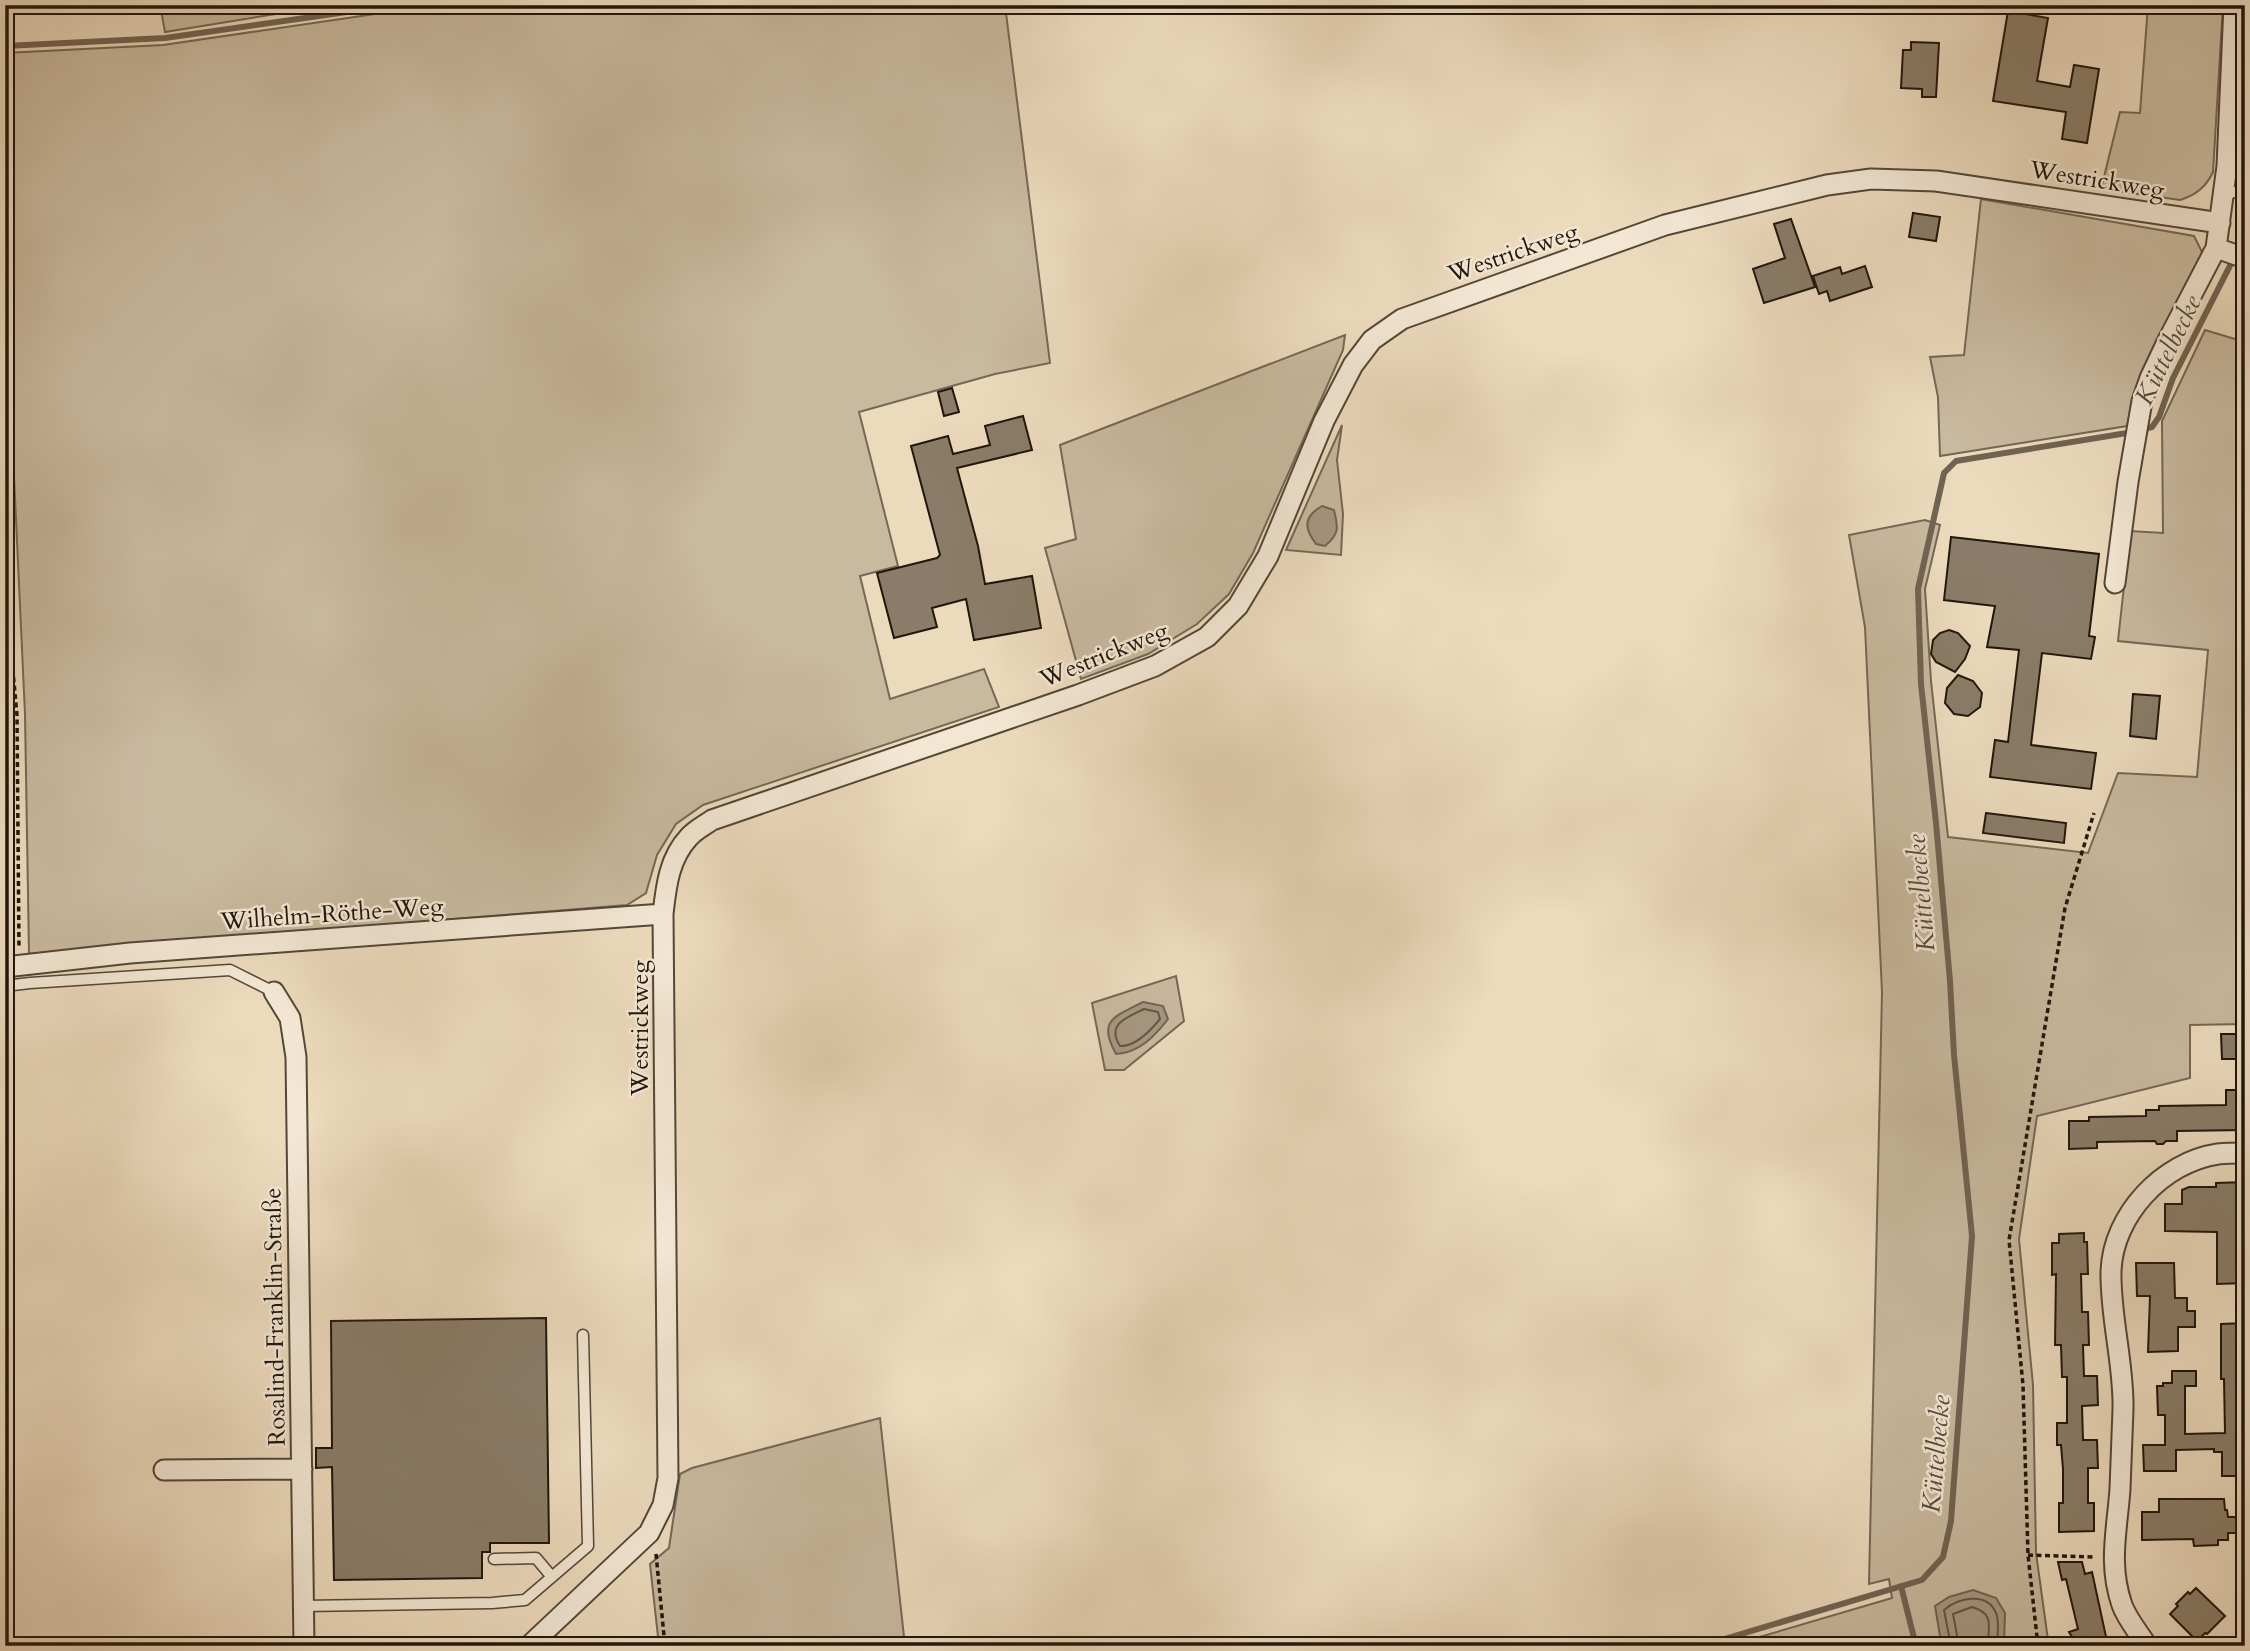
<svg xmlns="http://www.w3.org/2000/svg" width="2250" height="1651" font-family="Cardo,serif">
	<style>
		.green { fill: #c9b99f; stroke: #746856; stroke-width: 2 }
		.water { fill: #a79781; stroke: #716352; stroke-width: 2 }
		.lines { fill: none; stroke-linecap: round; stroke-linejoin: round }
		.shore { stroke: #645646; stroke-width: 2 }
		.stream { stroke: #716352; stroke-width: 6 }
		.building { fill: #8a7c68; stroke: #20160c; stroke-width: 2 }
		.lane-casing { stroke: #534738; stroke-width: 13 }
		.street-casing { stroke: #534738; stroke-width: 23 }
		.path { stroke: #20160c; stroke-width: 3.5; stroke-dasharray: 5 3.5; stroke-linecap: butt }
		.lane { stroke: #f3e7d4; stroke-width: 10 }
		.street { stroke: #f3e7d4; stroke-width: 19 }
		.labels { text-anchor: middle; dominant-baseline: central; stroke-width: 5; stroke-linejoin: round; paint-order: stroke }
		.street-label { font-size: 24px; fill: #20160c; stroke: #f3e7d4 }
		.water-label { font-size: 26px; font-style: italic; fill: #564a3b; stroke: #f3e7d4 }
	</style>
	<rect width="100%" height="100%" fill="#ecdabd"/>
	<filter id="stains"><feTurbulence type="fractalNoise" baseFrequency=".00286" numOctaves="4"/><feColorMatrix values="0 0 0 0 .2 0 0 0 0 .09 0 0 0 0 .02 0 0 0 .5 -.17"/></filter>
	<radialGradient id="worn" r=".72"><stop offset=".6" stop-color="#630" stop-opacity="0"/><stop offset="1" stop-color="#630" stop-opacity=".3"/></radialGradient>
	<path class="green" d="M 160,5 L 332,5 L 165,32 Z
		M 436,5 L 1005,5 L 1050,363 L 995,374 L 859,412 L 898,566 L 860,576 L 890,699 L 984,669 L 999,707 L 703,805 L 676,824 L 657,855 L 646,893 L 627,905 L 29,954 L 25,714 L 13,454 L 5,455 L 5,53 L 163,45 Z
		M 2148,5 L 2223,5 L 2213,172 C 2206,187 2196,195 2180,200 L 2101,189 L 2120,112 L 2140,113 Z
		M 1981,199 L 2194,236 L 2203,254 L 2141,375 L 2127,426 L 1940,456 L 1938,397 L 1930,357 L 1964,355 Z
		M 2205,330 L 2245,342 L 2245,1024 L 2190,1025 L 2190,1078 L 2037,1116 L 2019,1239 L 2033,1385 L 2036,1553 L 2048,1640 L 2052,1646 L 1729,1646 L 1892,1598 L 1889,1579 L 1869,1584 L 1882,992 L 1865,627 L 1849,535 L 1925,520 L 1940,525 L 1925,589 L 1931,681 L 1948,837 L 2088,853 L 2118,773 L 2197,777 L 2208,650 L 2118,641 L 2130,531 L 2163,533 L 2162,421 Z
		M 1345,335 L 1343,350 L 1253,553 L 1229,594 L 1197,624 L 1148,654 L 1081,679 L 1045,548 L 1076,539 L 1060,445 Z
		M 1342,425 L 1337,460 L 1343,514 L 1341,555 L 1286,550 Z
		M 5,671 L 9,715 L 13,958 L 5,959 Z
		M 1176,976 L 1184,1021 L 1124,1070 L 1105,1070 L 1092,1003 Z
		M 880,1418 L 905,1646 L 659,1646 L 650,1564 L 669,1548 L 680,1474 L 692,1468 Z"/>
	<path class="water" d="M 1322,506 L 1334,510 C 1338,527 1340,534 1325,546 L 1316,544 C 1304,528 1303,517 1322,506 Z
		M 1143,1002 L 1163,1006 L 1168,1019 C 1155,1036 1139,1053 1116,1054 C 1097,1020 1114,1017 1143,1002 Z
		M 1973,1590 L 1996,1598 L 2005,1613 L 2004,1643 L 2002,1646 L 1945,1646 L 1940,1636 L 1935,1606 L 1949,1597 Z"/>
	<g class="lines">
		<path class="shore" d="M 1144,1009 L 1158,1012 L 1160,1019 C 1151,1030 1135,1047 1120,1046 C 1106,1024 1126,1018 1144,1009 Z
			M 1951,1646 L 1944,1610 C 1958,1598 1987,1591 1996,1613 C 2000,1622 1997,1636 1997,1646
			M 1959,1646 L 1953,1614 L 1972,1607 C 1995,1614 1988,1625 1988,1646"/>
		<path class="stream" d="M 5,46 L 165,38 L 396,5
			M 1901,1586 L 1916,1646
			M 1701,1646 L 1922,1580 L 1943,1557 L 1951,1521 L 1972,1236 L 1954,1055 L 1950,981 L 1936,823 L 1921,684 L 1918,589 L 1944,473 L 1956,461 L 2127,433 L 2152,427 L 2159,417 L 2173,378 L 2241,244 L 2245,155"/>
	</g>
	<path class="building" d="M 2008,11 L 2048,18 L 2037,81 L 2070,87 L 2074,65 L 2099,69 L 2087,143 L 2062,139 L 2066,112 L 1993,101 Z
		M 1911,42 L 1939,43 L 1936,97 L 1922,97 L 1922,89 L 1901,88 L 1903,50 L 1911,50 Z
		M 1913,213 L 1940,217 L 1936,241 L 1909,237 Z
		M 1791,219 L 1815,287 L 1764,303 L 1753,269 L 1785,258 L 1774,224 Z
		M 1865,266 L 1872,287 L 1830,301 L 1827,291 L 1819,294 L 1813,276 L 1840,267 L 1842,274 Z
		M 952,388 L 959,412 L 944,416 L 938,392 Z
		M 1023,416 L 1032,450 L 957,468 L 978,546 L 985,584 L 1032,576 L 1041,628 L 974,640 L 966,599 L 932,608 L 937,627 L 894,638 L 877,573 L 937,558 L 940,555 L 911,446 L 948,436 L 953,454 L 990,445 L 985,426 Z
		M 1951,537 L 2099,554 L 2089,636 L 2095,637 L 2091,659 L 2042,653 L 2031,745 L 2096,753 L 2091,789 L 1990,777 L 1995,740 L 2008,742 L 2019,650 L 1987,647 L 1995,606 L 1944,600 Z
		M 1949,630 L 1958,633 L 1970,646 L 1965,659 L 1955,672 L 1936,662 L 1931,654 L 1933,640 L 1940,633 Z
		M 1958,675 L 1973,681 L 1982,693 L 1980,707 L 1968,716 L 1954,714 L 1945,703 L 1947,688 Z
		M 2133,694 L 2160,696 L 2156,739 L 2130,736 Z
		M 1986,813 L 2066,823 L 2064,843 L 1983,833 Z
		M 2221,1034 L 2245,1034 L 2245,1059 L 2222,1059 Z
		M 2226,1090 L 2243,1090 L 2244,1130 L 2177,1131 L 2177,1141 L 2166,1141 L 2163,1144 L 2157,1144 L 2155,1141 L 2097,1142 L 2097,1148 L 2069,1149 L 2069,1121 L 2089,1121 L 2089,1117 L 2146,1116 L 2146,1110 L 2159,1110 L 2159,1106 L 2226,1105 Z
		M 2245,1182 L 2245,1214 L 2242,1214 L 2245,1283 L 2217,1284 L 2217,1232 L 2165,1231 L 2165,1204 L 2182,1204 L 2182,1190 L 2189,1187 L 2216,1187 L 2216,1183 Z
		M 2084,1233 L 2084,1242 L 2087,1242 L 2088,1274 L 2081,1274 L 2082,1312 L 2088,1312 L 2089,1345 L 2083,1345 L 2084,1376 L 2097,1376 L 2098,1405 L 2082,1406 L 2083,1440 L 2097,1440 L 2098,1468 L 2088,1468 L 2088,1503 L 2094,1503 L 2094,1531 L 2059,1532 L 2059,1503 L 2063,1503 L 2063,1469 L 2061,1445 L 2057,1445 L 2057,1423 L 2067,1423 L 2067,1377 L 2062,1377 L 2061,1345 L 2055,1345 L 2056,1274 L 2052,1275 L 2052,1243 L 2059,1243 L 2059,1234 Z
		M 2136,1263 L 2174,1263 L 2175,1298 L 2187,1298 L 2187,1311 L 2195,1311 L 2195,1327 L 2178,1327 L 2178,1351 L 2148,1352 L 2150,1296 L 2137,1296 Z
		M 546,1318 L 549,1543 L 490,1543 L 490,1552 L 482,1552 L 482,1578 L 334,1580 L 332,1467 L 316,1468 L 316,1448 L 332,1448 L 331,1321 Z
		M 2245,1323 L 2245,1476 L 2222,1476 L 2222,1452 L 2214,1452 L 2214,1449 L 2176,1450 L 2176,1471 L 2144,1471 L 2143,1445 L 2165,1445 L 2165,1415 L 2158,1415 L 2157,1386 L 2163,1386 L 2163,1383 L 2172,1383 L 2172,1371 L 2196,1371 L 2196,1386 L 2185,1386 L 2185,1434 L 2225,1433 L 2224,1379 L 2221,1379 L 2221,1324 Z
		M 2159,1499 L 2224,1499 L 2225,1510 L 2227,1510 L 2228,1517 L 2245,1517 L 2245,1533 L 2228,1533 L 2228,1540 L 2218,1540 L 2218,1545 L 2194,1546 L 2193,1539 L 2142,1540 L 2142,1512 L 2159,1512 Z
		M 2058,1562 L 2082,1562 L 2085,1574 L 2092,1572 L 2108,1646 L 2078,1646 L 2069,1632 L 2078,1629 L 2066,1579 L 2062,1580 Z
		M 2196,1588 L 2225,1616 L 2207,1634 L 2205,1633 L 2197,1641 L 2170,1614 L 2178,1606 L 2176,1604 L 2188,1592 L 2190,1594 Z"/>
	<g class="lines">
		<defs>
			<path id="lane" d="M 2224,195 L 2245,189
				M 5,986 L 30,983 L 230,970 L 274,992
				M 494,1559 L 536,1558 L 552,1577
				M 304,1606 L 492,1603 L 525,1600 L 588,1546 L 583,1335"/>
			<path id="street" d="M 2216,248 L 2245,258
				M 2115,583 L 2128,482 L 2142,401 L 2150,378 L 2167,342 L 2216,248 L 2227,166 L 2234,5
				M 5,967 L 130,953 L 663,914
				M 274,992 L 290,1018 L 296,1057 L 304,1646
				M 164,1470 L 302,1469
				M 529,1646 L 649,1533 L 663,1505 L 668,1478 L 663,914 C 666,887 669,858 689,837 C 695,830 705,825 712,820 L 1078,695 L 1155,666 L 1207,637 L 1238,606 L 1268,556 L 1324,421 L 1353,365 L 1372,340 L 1402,319 L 1665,225 L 1827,185 L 1871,179 L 1936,181 L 2220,223
				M 2147,1646 C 2139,1633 2127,1619 2122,1605 C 2108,1564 2117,1531 2120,1489 C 2121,1463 2122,1436 2123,1409 C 2124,1363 2110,1317 2111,1271 C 2113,1215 2163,1162 2218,1154 C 2227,1153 2236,1153 2245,1153"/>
		</defs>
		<use href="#lane" class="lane-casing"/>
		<use href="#street" class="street-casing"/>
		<path class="path" d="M 5,584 L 17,715 L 19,949
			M 656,1554 L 665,1646
			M 2028,1555 L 2096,1557
			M 2038,1646 L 2028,1555 L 2023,1385 L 2009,1240 L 2065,908 L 2094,813"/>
		<use href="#lane" class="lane"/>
		<use href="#street" class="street"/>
	</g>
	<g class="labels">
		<g class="street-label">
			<text transform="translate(2097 180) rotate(9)">Westrickweg</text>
			<text transform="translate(1513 253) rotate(-19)">Westrickweg</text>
			<text transform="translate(1104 655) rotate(-22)">Westrickweg</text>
			<text transform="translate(332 914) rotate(-4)">Wilhelm-Röthe-Weg</text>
			<text transform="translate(640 1028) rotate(-90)">Westrickweg</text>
			<text transform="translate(275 1317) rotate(-91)">Rosalind-Franklin-Straße</text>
		</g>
		<g class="water-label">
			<text transform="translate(2168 350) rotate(-64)">Küttelbecke</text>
			<text transform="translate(1921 893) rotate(-95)">Küttelbecke</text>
			<text transform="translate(1936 1454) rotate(-85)">Küttelbecke</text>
		</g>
	</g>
	<rect width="2250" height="1651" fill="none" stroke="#ecdabd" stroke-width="28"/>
	<rect x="7" y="7" width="2236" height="1637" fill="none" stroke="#20160c" stroke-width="3.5"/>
	<rect x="14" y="14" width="2222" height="1623" fill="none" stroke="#20160c" stroke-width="2"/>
	<rect width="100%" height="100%" filter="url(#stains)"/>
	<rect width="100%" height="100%" fill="url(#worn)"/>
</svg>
